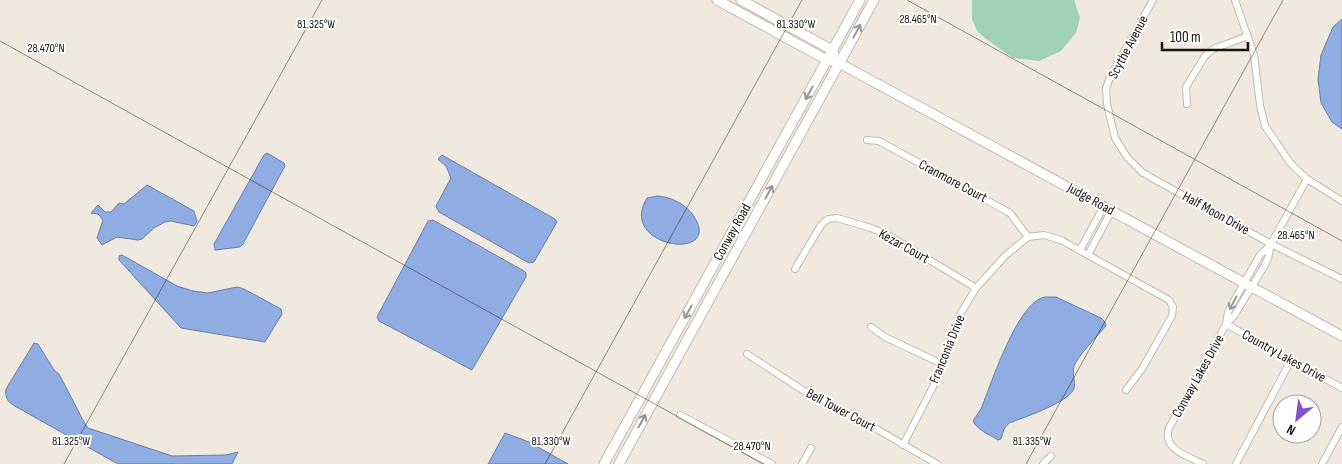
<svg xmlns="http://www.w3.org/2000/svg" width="1342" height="464" font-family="'Sofia Sans Condensed',sans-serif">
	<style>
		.green { fill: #9fd2b5 }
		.water { fill: #8face3; stroke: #6b7ea4 }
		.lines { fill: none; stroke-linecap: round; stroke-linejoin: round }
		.street-casing { stroke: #c1bbb1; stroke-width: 8 }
		.secondary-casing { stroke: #c1bbb1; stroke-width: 11 }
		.street { stroke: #fff; stroke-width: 6 }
		.secondary { stroke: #fff; stroke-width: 9 }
		.oneway { stroke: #969593 }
		.ticks { fill: none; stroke: #161310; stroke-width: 1; stroke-opacity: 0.45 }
		.labels { text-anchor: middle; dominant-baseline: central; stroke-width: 4; stroke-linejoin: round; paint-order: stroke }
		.street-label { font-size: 14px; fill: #161310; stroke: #fff }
		.ticks-label { font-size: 12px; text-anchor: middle; fill: #161310; stroke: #fff; stroke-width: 4; stroke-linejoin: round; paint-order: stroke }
	</style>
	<rect width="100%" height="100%" fill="#f0e9df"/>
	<path class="green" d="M 972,0 L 1074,0 L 1080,18 L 1076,33 L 1061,51 L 1039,61 L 1013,58 L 985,38 L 977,31 L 972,19 Z"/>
	<path class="water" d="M 1342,19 L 1342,129 L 1332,122 L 1321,103 L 1318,79 L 1321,55 L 1333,27 Z
		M 267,153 L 284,163 L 285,166 L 243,244 L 240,247 L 215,250 L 214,244 L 264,155 Z
		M 442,155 L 555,219 L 557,222 L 534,262 L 529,263 L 439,212 L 436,206 L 451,178 L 446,166 L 438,159 Z
		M 147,185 L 194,211 L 197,222 L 194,226 L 171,221 L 165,222 L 154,228 L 142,239 L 138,240 L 117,237 L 102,245 L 97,238 L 103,220 L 98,214 L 91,213 L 98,205 L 105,212 L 111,212 L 119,203 L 124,204 Z
		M 657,196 C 671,197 684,203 693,215 C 726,263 616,248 647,198 Z
		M 433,220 L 524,271 L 526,273 L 526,277 L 472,370 L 379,321 L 377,317 L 428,221 Z
		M 122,255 L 177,286 L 193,291 L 208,293 L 237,287 L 244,289 L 281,309 L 282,314 L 265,342 L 181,328 L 119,260 L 119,256 Z
		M 1045,297 L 1056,297 L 1101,318 L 1105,322 L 1106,326 C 1098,335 1077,357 1074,366 C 1071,375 1078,384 1072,392 C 1063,404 1023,418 1009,423 L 1004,429 L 1001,439 L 998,440 C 989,434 977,430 973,421 L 981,409 C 991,384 1018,301 1045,297 Z
		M 34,343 L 38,344 L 54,370 L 59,374 L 84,422 L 88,428 L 172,456 L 226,455 L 238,452 L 232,464 L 118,464 L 13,405 C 7,401 5,397 6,389 Z
		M 505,433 L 529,442 L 568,464 L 488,464 Z"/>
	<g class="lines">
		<defs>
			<path id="street" d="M 1153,0 L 1111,75 L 1106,88 L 1107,104 L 1115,138 L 1127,157 L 1143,173 L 1271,244 L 1342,279
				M 1235,0 L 1254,55 L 1260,105 L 1265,126 L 1291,164 L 1307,179 L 1342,201
				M 1187,104 L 1186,87 L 1205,56 L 1213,49 L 1248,36
				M 867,140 L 879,141 L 1010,213 L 1028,237
				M 1080,250 L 1104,206
				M 1088,255 L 1112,210
				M 795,269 L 821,225 L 828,219 L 837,218 L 871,228 L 888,235 L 976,288
				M 1226,324 L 1228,312 L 1244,283 L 1260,255 L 1271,244 L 1307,179
				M 1226,324 L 1342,388
				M 871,327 L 885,337 L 942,364
				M 747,354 L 804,391 L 854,416 L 937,464
				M 680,415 L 772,464
				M 903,445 L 939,375 L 961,313 L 976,288 L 1005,256 L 1028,237 L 1044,235 L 1061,240 L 1169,300 L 1173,307 L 1172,316 L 1142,369 L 1126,390
				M 802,464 L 811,448
				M 1043,464 L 1051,456
				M 1203,464 C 1187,456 1162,449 1169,428 L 1226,324 L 1234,316 L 1265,265 L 1268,258 L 1271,244
				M 1236,464 L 1291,360
				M 1322,464 L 1342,427"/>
			<path id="secondary" d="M 717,0 L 827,60 L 839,63 L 1342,336
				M 741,0 L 832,50 L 834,54
				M 604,464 L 860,0
				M 619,464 L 874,0"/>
		</defs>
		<use href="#street" class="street-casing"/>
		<use href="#secondary" class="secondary-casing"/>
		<use href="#street" class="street"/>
		<use href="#secondary" class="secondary"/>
	</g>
	<defs><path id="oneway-shaft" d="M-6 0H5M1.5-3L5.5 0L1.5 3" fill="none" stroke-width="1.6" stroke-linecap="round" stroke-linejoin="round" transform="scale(1.25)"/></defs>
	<g class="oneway">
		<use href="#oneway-shaft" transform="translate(857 31) rotate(-61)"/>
		<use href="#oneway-shaft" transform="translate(809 93) rotate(119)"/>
		<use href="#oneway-shaft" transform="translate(769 192) rotate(-61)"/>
		<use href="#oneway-shaft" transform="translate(1233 303) rotate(118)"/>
		<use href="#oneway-shaft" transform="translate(688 312) rotate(119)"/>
		<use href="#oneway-shaft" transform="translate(642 421) rotate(-61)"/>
	</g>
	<path class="ticks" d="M 907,0 L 1342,241M 0,41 L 763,464M 64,464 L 322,0M 545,464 L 802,0M 1026,464 L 1283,0"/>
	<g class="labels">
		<g class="street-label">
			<text transform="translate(1128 47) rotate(-62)">Scythe Avenue</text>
			<text transform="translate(953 181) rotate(28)">Cranmore Court</text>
			<text transform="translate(1091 199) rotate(29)">Judge Road</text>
			<text transform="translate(1216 213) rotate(29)">Half Moon Drive</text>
			<text transform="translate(732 232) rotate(-61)">Conway Road</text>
			<text transform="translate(904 246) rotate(29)">Kezar Court</text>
			<text transform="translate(947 349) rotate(-68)">Franconia Drive</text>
			<text transform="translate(1284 356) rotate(29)">Country Lakes Drive</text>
			<text transform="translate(1198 376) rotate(-61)">Conway Lakes Drive</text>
			<text transform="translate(841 410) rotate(28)">Bell Tower Court</text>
		</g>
	</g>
	<g class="ticks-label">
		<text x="918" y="23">28.465°N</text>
		<text x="316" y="28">81.325°W</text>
		<text x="796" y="28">81.330°W</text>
		<text x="46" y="52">28.470°N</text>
		<text x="1296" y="239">28.465°N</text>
		<text x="71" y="445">81.325°W</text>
		<text x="551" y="445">81.330°W</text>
		<text x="1032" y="445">81.335°W</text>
		<text x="752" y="450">28.470°N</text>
	</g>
	<g transform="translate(1297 419) rotate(209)"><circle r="24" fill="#ffffff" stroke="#a2a19f"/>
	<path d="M0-4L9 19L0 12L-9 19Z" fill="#7f53cc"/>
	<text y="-8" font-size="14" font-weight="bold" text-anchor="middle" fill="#161310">N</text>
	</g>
	<path d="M1162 42v8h86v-8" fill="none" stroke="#161310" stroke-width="2.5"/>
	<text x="1170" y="42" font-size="15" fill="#161310" stroke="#ffffff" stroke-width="4" paint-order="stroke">100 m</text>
</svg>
